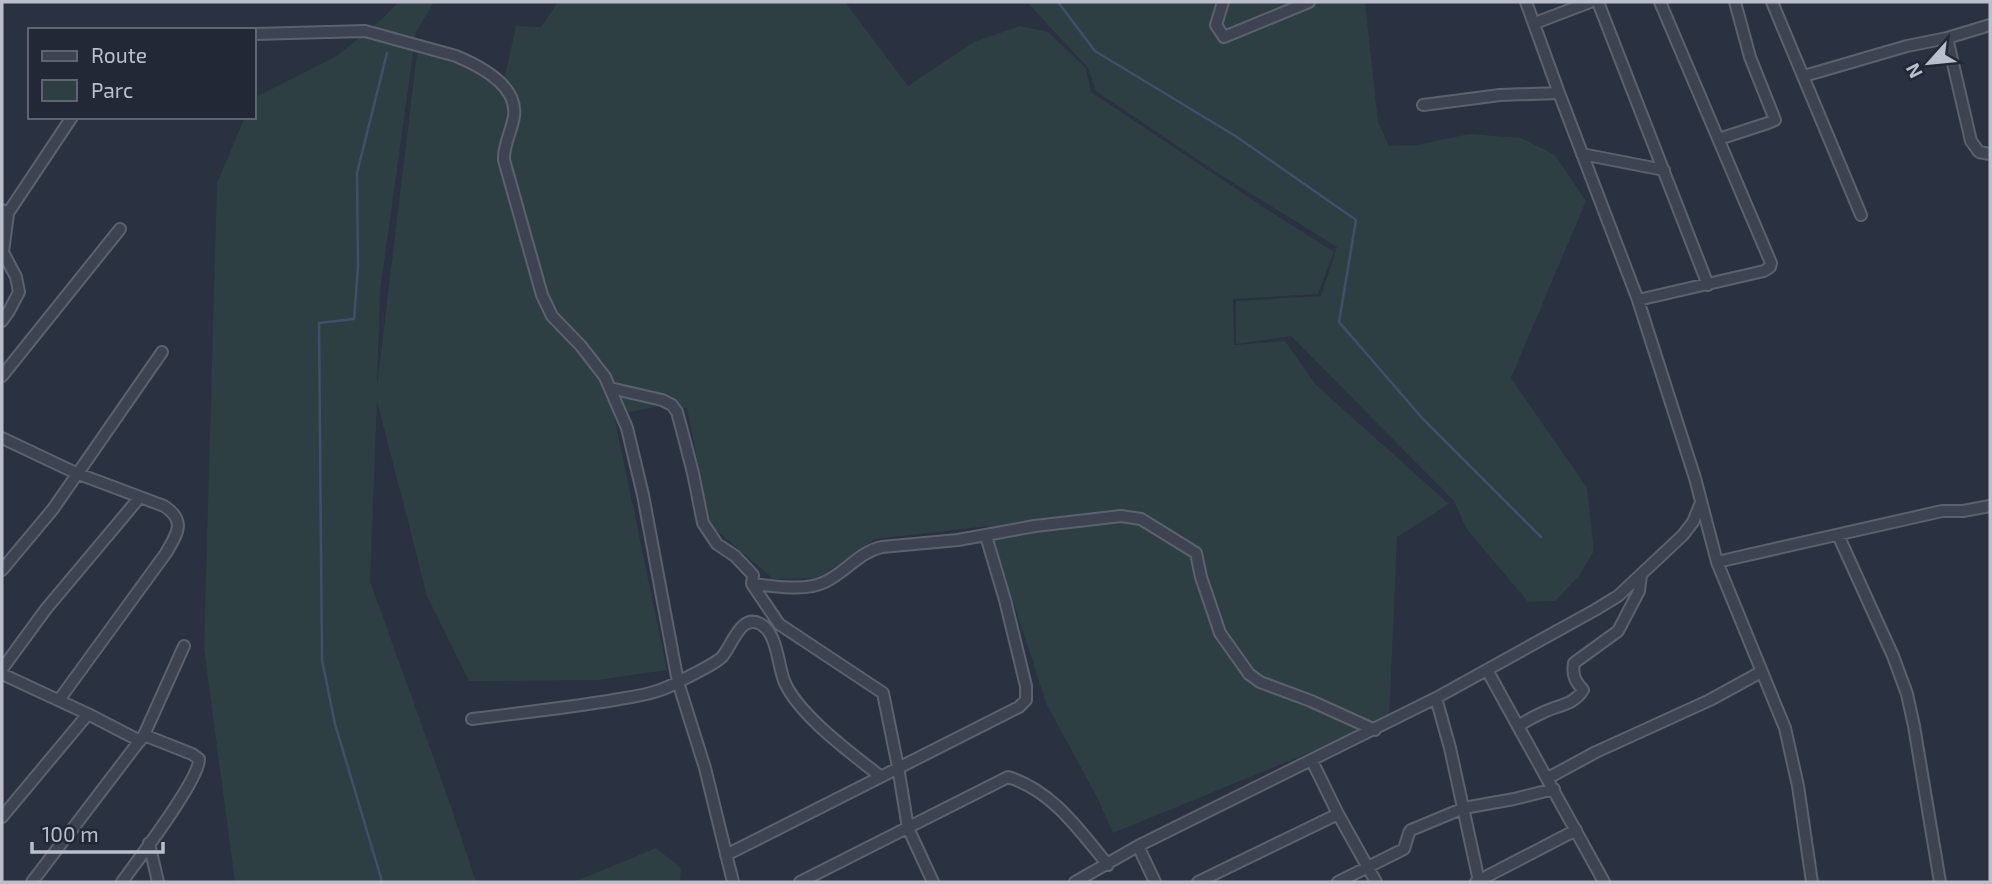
<svg xmlns="http://www.w3.org/2000/svg" width="1992" height="884" font-family="'Exo 2',sans-serif">
	<style>
		.green { fill: #2d3f43 }
		.lines { fill: none; stroke-linecap: round; stroke-linejoin: round }
		.stream { stroke: #434e6a; stroke-width: 2.5 }
		.minor-casing { stroke: #5c616e; stroke-width: 14 }
		.minor { stroke: #3e4351; stroke-width: 10 }
	</style>
	<rect width="100%" height="100%" fill="#2a3141"/>
	<path class="green" d="M 398,2 L 434,2 L 416,32 L 380,291 L 377,386 L 417,53 L 505,76 L 516,26 L 541,27 L 558,2 L 845,2 L 908,86 L 974,42 L 1020,26 L 1048,32 L 1086,68 L 1091,92 L 1271,212 L 1334,252 L 1318,294 L 1233,299 L 1234,345 L 1285,341 L 1316,385 L 1449,504 L 1397,537 L 1389,720 L 1113,833 L 1098,799 L 1047,705 L 988,526 L 875,539 L 819,578 L 773,579 L 710,525 L 687,408 L 660,406 L 614,415 L 667,670 L 597,680 L 469,681 L 427,596 L 377,401 L 370,581 L 449,801 L 476,882 L 235,882 L 204,648 L 217,183 L 245,117 L 254,117 L 254,98 L 337,56 L 382,19 Z
		M 1027,2 L 1365,2 L 1378,122 L 1389,146 L 1417,145 L 1469,134 L 1521,138 L 1555,155 L 1586,201 L 1511,378 L 1587,488 L 1594,551 L 1579,576 L 1555,601 L 1528,602 L 1466,528 L 1454,501 L 1291,336 L 1236,344 L 1236,301 L 1321,296 L 1337,247 L 1216,172 L 1096,91 L 1088,68 Z
		M 656,848 L 681,868 L 680,882 L 574,882 Z"/>
	<g class="lines">
		<path class="stream" d="M 1058,2 L 1095,51 L 1237,137 L 1356,220 L 1339,322 L 1423,419 L 1541,537
			M 381,882 L 381,878 L 335,724 L 322,660 L 319,323 L 354,319 L 358,267 L 357,173 L 387,53"/>
		<defs>
			<path id="minor" d="M 1223,2 L 1216,25 L 1224,37 L 1309,2
				M 1526,2 L 1559,93 L 1638,300 L 1695,478 L 1717,562 L 1785,728 L 1798,786 L 1812,882
				M 1598,2 L 1708,285
				M 1772,2 L 1861,215
				M 1535,23 L 1590,2
				M 254,34 L 365,31 L 456,56 C 480,66 518,85 514,116 C 512,131 503,145 504,160 L 542,295 L 552,316 L 581,346 L 605,377 L 627,428 L 643,495 L 678,682 L 705,768 L 733,882
				M 1947,38 L 1971,141 L 1979,152 L 1990,154
				M 1804,76 L 1907,46 L 1947,38 L 1990,25
				M 1423,105 L 1500,95 L 1559,93
				M 1719,139 L 1768,123 L 1775,120 L 1750,57 L 1735,2
				M 1582,154 L 1664,170
				M 2,210 L 8,214 L 3,252 L 16,277 L 19,292 L 9,311 L 2,321
				M 2,222 L 72,117
				M 1638,300 L 1764,271 L 1770,267 L 1771,263 L 1660,2
				M 2,376 L 120,229
				M 610,388 L 662,400 L 672,405 L 677,412 L 684,438 L 693,473 L 703,523 L 717,544 L 735,556 L 753,575 L 752,584 L 779,624 L 883,693 L 898,767 L 908,828 L 933,882
				M 2,438 L 76,473 L 164,506 C 187,521 177,534 166,553 L 59,700
				M 1838,535 L 1893,656 L 1907,694 L 1914,726 L 1940,882
				M 1717,562 L 1942,511 L 1963,511 L 1990,506
				M 2,570 L 53,509 L 162,352
				M 752,584 C 775,586 804,592 825,582 C 846,572 859,552 882,547 L 958,540 L 1035,526 L 1121,516 L 1141,519 L 1196,553 L 1201,577 L 1220,633 L 1249,674 L 1260,682 L 1311,701 L 1375,730
				M 2,669 L 46,609 L 140,497
				M 1487,670 L 1604,882
				M 2,674 L 88,714 L 140,741
				M 1436,698 L 1450,748 L 1479,881
				M 472,719 C 519,713 567,708 614,700 C 636,696 656,694 676,683 C 687,677 714,665 722,657 C 732,646 741,611 762,625 C 778,635 778,668 785,683 C 800,716 851,753 880,776
				M 1518,726 C 1526,721 1535,716 1544,712 C 1558,705 1574,705 1583,690 C 1575,681 1572,675 1574,663 L 1618,631 L 1639,591 L 1641,575
				M 1312,761 L 1338,814 L 1376,882
				M 1548,778 L 1596,752 L 1710,700 L 1761,672
				M 2,817 L 88,714
				M 149,843 L 158,882
				M 1138,846 L 1155,882
				M 726,855 L 1019,707 L 1026,700 L 1026,686 L 1005,600 L 986,536
				M 32,882 L 144,735 L 184,646
				M 122,882 C 137,861 200,779 199,759 L 192,754 L 144,735
				M 800,882 L 1008,777 C 1053,791 1079,830 1108,865
				M 1075,882 L 1138,846 L 1436,698 L 1595,610 L 1618,596 L 1683,535 L 1693,522 L 1700,505
				M 1198,882 L 1338,814
				M 1338,882 L 1404,849 L 1409,833 L 1411,830 L 1464,808 L 1514,799 L 1554,789
				M 1476,882 L 1576,830"/>
		</defs>
		<use href="#minor" class="minor-casing"/>
		<use href="#minor" class="minor"/>
	</g>
	<rect width="1992" height="884" fill="none" stroke="#bbbfcb" stroke-width="7"/>
	<rect x="28" y="28" width="228" height="91" fill="#222836" stroke="#5f6472" stroke-width="2"/>
	<rect x="42" y="51" width="35" height="10" fill="#3e4351" stroke="#5f6472" stroke-width="2"/>
	<text x="91" y="63" font-size="21" fill="#bbbfcb">Route</text>
	<rect x="42" y="80" width="35" height="21" fill="#2d3f43" stroke="#5f6472" stroke-width="2"/>
	<text x="91" y="98" font-size="21" fill="#bbbfcb">Parc</text>
	<g transform="translate(1929 63) rotate(243)" stroke="#222836" stroke-width="5" paint-order="stroke">
	<path d="M0-5L12 26L0 18L-12 26Z" fill="#bbbfcb"/>
	<text y="-10" font-size="19" font-weight="bold" text-anchor="middle" fill="#bbbfcb">N</text>
	</g>
	<path d="M32 842v10h131v-10" fill="none" stroke="#bbbfcb" stroke-width="3.5"/>
	<text x="42" y="842" font-size="21" fill="#bbbfcb" stroke="#222836" stroke-width="5" paint-order="stroke">100 m</text>
</svg>
